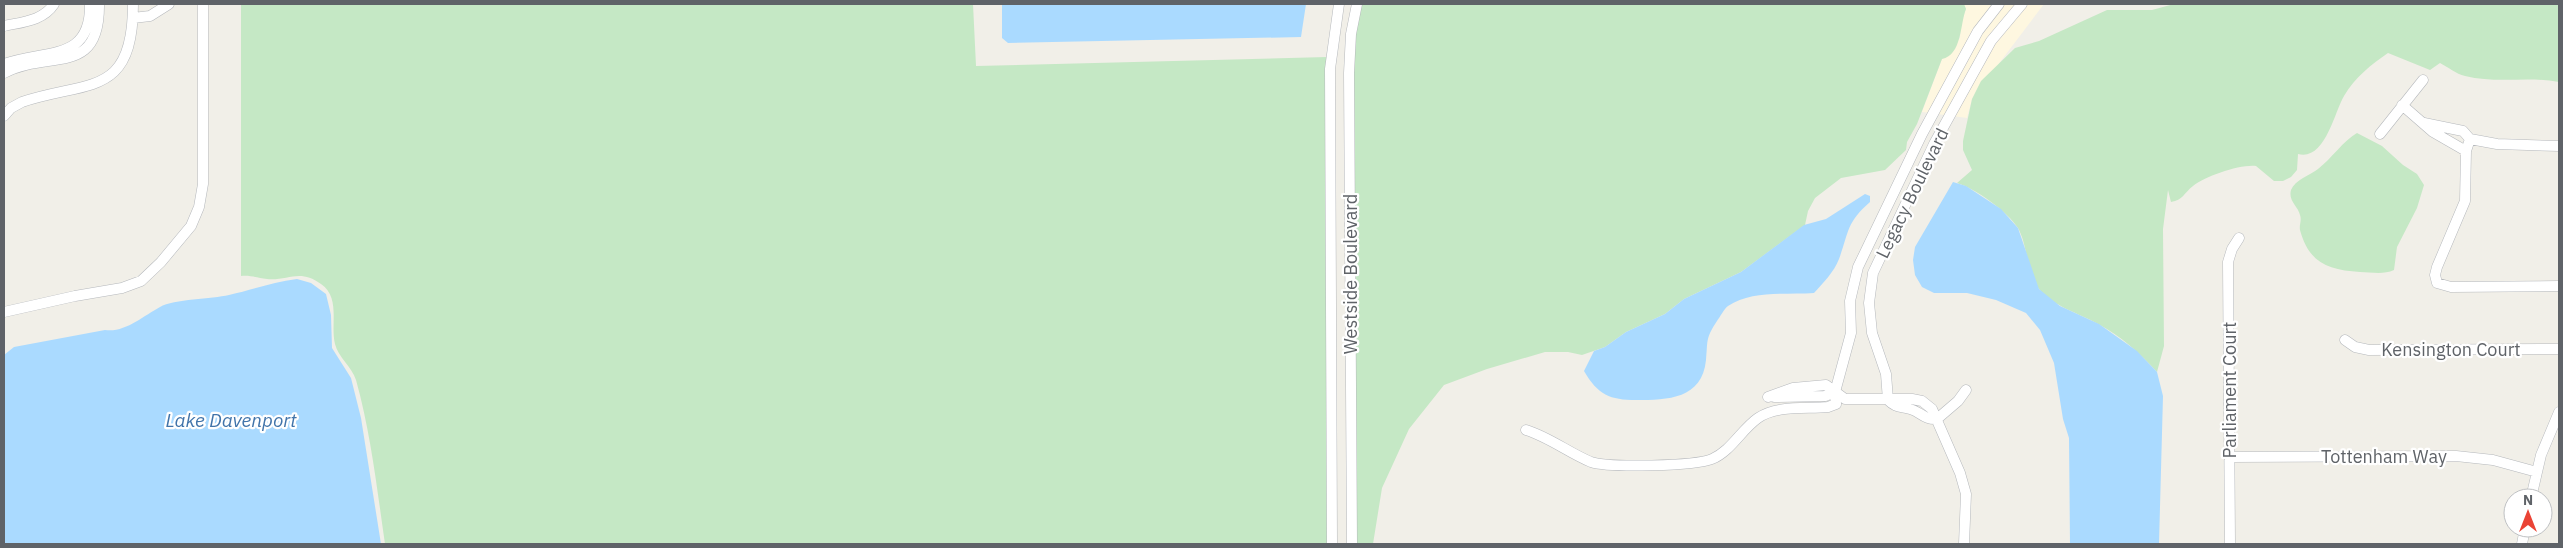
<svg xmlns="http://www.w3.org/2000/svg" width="2563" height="548" font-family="'IBM Plex Sans',sans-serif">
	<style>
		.commercial { fill: #fef7e0 }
		.green { fill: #c5e8c5 }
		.water { fill: #aadaff }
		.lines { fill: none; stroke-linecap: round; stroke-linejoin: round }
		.minor-casing { stroke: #b5b8bc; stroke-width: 11 }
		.minor { stroke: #fff; stroke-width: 10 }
		.labels { text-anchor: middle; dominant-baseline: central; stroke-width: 4.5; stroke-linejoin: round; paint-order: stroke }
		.street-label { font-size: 18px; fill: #5f6368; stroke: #fff }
		.water-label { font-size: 19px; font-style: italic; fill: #4174aa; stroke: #fff }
	</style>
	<rect width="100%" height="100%" fill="#f1efe8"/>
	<path class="commercial" d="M 1964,4 L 2044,4 L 1972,99 L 1967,118 L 1922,112 L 1942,59 L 1960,38 L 1961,23 L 1966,9 Z"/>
	<path class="green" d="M 241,4 L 973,4 L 976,66 L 1327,57 L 1325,73 L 1328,544 L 385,544 C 377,489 371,434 356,380 C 352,367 338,357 335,344 C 330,324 341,298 321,284 C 300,268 288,281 267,279 C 257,278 251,275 241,276 Z
		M 1362,4 L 1964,4 L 1966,9 C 1960,24 1962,55 1942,59 L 1917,124 L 1907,142 L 1906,150 L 1885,170 L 1841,178 L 1815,198 L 1808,211 L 1805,225 L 1741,272 L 1684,299 L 1665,314 L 1626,332 L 1605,347 L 1582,355 L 1568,352 L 1545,352 L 1487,369 L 1444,385 L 1409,429 L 1382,488 L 1373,544 L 1356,544 L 1353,73 L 1355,35 Z
		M 2174,4 L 2559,4 L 2559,82 C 2528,76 2497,84 2465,76 C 2456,74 2448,67 2440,63 L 2430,70 L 2388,53 C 2371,65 2355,77 2344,96 C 2334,113 2325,161 2298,154 L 2297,170 L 2291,177 L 2283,181 L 2274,181 L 2256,166 C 2241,164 2205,176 2193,186 C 2184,193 2183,200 2171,202 L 2168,190 L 2163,229 L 2164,346 L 2157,372 C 2140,353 2121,336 2098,324 C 2079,313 2054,307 2039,289 C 2026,272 2028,246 2018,228 C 2008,212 1975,188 1957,183 L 1972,170 L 1963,150 L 1963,141 L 1972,99 L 1981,81 L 2015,48 L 2039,41 L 2107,10 L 2152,10 Z
		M 2357,133 L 2382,146 L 2403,165 L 2417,174 L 2424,185 L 2417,208 L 2397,247 L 2394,270 C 2383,275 2371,272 2360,272 C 2328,270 2309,263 2300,230 C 2299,225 2302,220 2300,215 C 2298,206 2288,201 2291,190 C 2295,180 2310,175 2318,169 C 2331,159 2344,140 2357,133 Z"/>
	<path class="water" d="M 1002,4 L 1306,4 L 1301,37 L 1008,43 L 1002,38 Z
		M 1953,182 L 1966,186 L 2001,209 L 2018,228 L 2039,289 L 2060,306 L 2099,324 L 2137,351 L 2157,372 L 2163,396 L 2159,544 L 2070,544 L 2069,438 L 2063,419 L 2054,363 L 2040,330 L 2026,313 L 1996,300 L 1967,293 L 1934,293 L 1922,287 L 1915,275 L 1913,260 L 1915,247 Z
		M 1865,194 L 1870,196 L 1870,202 C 1846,223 1849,232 1839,259 C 1834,272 1823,283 1814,293 C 1787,295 1752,290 1728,306 C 1724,309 1720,317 1717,321 C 1705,339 1708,341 1706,360 C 1702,399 1668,400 1636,400 C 1610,400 1598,395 1584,371 L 1594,351 L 1605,347 L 1626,332 L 1665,314 L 1684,299 L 1741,272 L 1804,225 L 1826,219 Z
		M 297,279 L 311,283 L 326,294 L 331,315 L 332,348 L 351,378 L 361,418 L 381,544 L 4,544 L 4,355 L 14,347 L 105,330 C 125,333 143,316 160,307 C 174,299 212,299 229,295 C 252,290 273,282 297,279 Z"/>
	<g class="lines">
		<defs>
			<path id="minor" d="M 133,18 L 150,16 L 169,4
				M 4,26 C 22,22 43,21 54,4
				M 4,64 C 46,49 91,62 90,4
				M 4,73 C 49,49 100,78 99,4
				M 2402,105 L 2433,132 L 2466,151
				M 4,116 L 11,108 L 22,102 C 88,80 133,98 133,4
				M 2424,123 L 2463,131 L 2470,139 L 2466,151 L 2465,201 L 2437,267 L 2435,275 L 2437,283 L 2451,287 L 2559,286
				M 2380,134 L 2423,80
				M 2470,139 L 2497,144 L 2559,146
				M 4,312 L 75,296 L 122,288 L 141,281 L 161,262 L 191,226 L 199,207 L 203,184 L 203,4
				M 2345,340 L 2355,347 L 2369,350 L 2559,349
				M 1768,397 L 1793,388 L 1826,385 L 1845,399 L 1912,399 L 1922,401 L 1932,409 L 1960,473 L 1966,494 L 1964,544
				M 1774,397 L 1825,396 L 1835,392
				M 1888,400 L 1886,374 L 1872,333 L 1869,303 L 1873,273 L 1934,144 L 1991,41 L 2022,4
				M 1888,400 C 1896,408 1900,406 1910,409 C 1921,412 1924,420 1937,419
				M 1937,419 L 1958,401 L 1966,390
				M 1526,430 C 1549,437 1569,453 1591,462 C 1609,468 1695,466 1712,459 C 1731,451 1741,430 1758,418 C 1777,405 1805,409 1828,407 L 1836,404 L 1835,392 L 1851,333 L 1850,301 L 1858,267 L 1922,134 L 1978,31 L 1999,4
				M 2229,457 L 2456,456 L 2493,460 L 2537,472
				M 2531,498 L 2541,455 L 2559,412
				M 1332,544 L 1330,69 L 1339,4
				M 1352,544 L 1349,73 L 1351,34 L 1357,4
				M 2230,544 L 2228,262 L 2232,249 L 2239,238
				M 2522,544 L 2525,528"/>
		</defs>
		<use href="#minor" class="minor-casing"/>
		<use href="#minor" class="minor"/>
	</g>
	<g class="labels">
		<g class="street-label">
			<text transform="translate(1912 193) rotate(-64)">Legacy Boulevard</text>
			<text transform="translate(1350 274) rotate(-90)">Westside Boulevard</text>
			<text x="2451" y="349">Kensington Court</text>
			<text transform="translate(2229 390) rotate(-90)">Parliament Court</text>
			<text x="2384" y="456">Tottenham Way</text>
		</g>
		<g class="water-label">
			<text x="231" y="420">Lake Davenport</text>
		</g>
	</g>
	<rect width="2563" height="548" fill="none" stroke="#5f6368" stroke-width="10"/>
	<g transform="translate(2528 513)"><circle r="24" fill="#ffffff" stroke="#bfc1c3"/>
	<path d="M0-4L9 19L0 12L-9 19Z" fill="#ea4335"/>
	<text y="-8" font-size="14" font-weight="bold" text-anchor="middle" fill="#5f6368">N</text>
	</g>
</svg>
